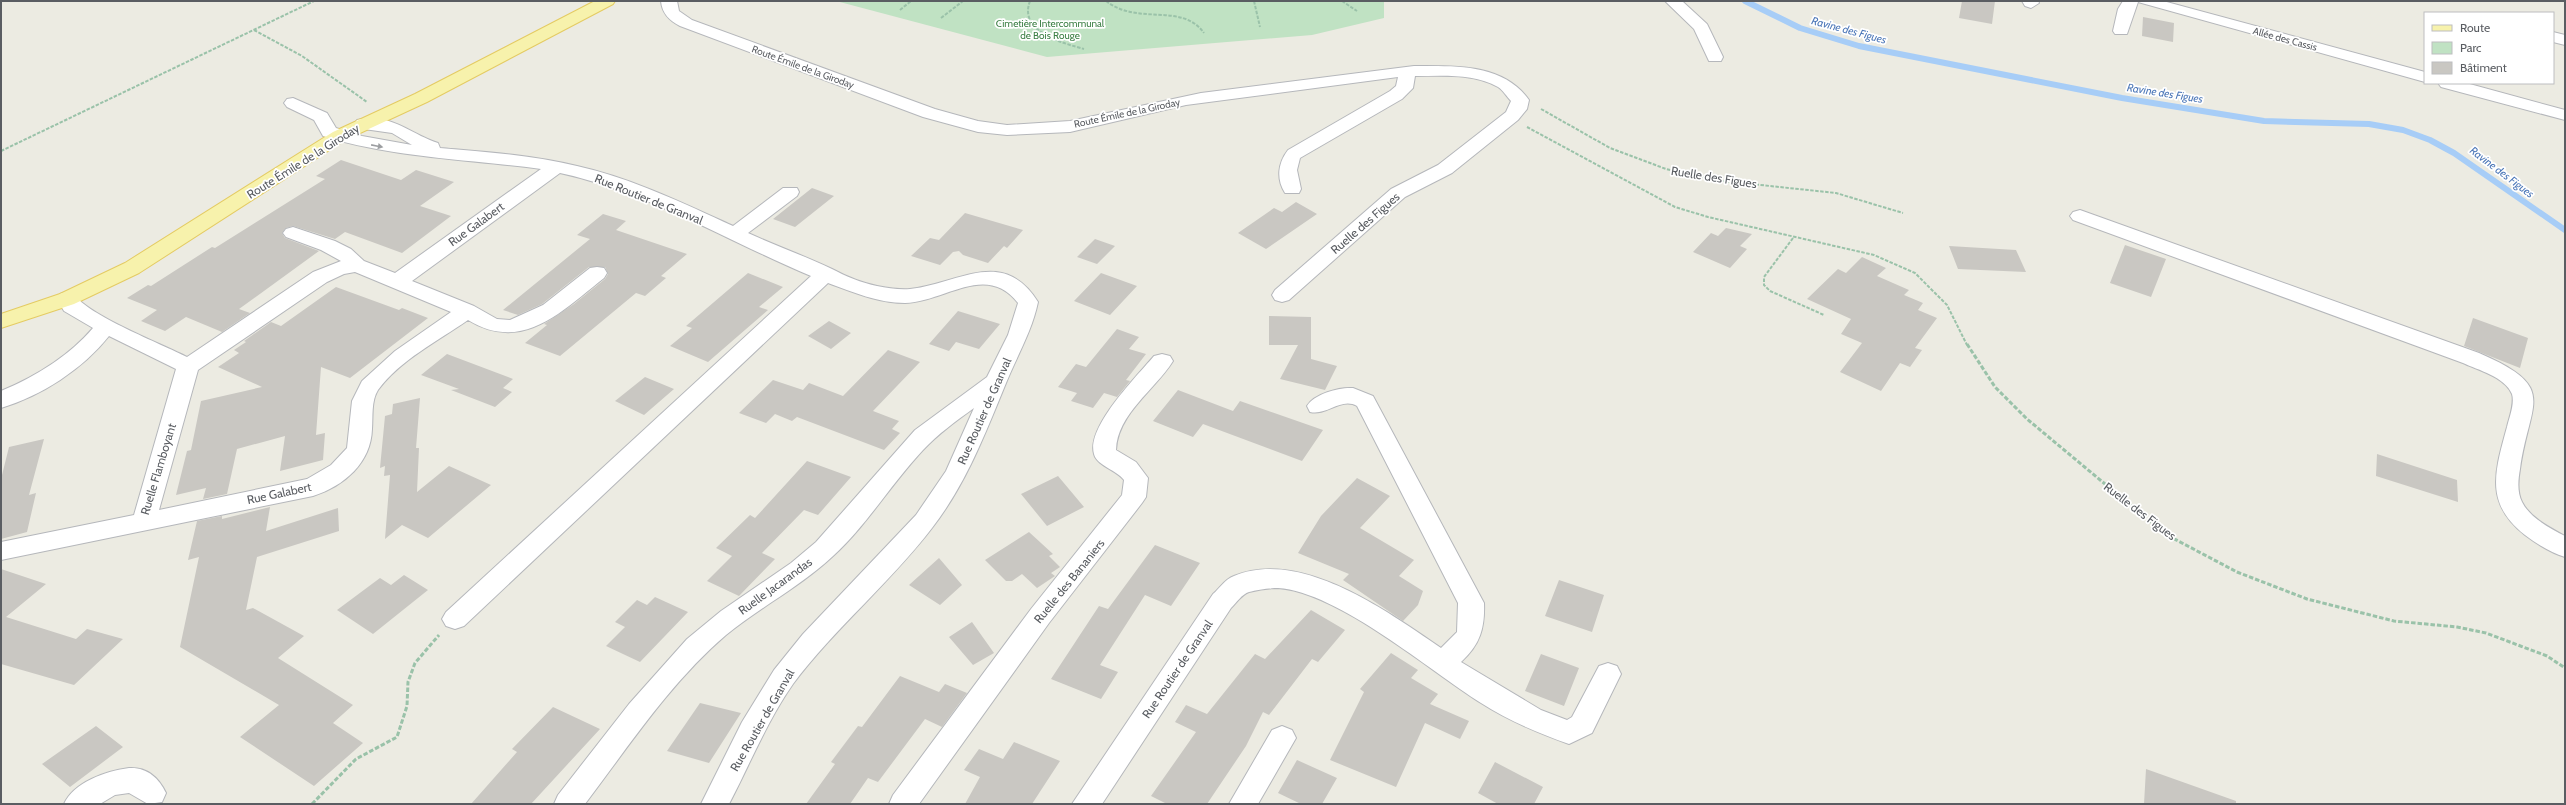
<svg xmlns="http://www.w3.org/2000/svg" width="2566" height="805" font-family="Cabin,sans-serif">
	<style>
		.green { fill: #c0e2c3 }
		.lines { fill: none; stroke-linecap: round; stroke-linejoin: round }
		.stream { stroke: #a7cdf7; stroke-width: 6 }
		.building { fill: #c9c7c2 }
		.minor-casing { stroke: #b5b7bb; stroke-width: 2 }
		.major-casing { stroke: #e4cb63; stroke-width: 2 }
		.path-far1 { stroke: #9ac2a9; stroke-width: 2; stroke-dasharray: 3.5 1.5; stroke-linecap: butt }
		.path { stroke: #9ac2a9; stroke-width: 3; stroke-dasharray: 4.5 2; stroke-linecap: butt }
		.minor { fill: #fff; fill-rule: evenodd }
		.major { fill: #f7f2ac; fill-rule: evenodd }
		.oneway { fill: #9c9ea1 }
		.labels { text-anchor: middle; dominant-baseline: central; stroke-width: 3.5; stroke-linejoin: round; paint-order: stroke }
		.far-park-label { font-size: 10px; fill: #3c7f45; stroke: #fff }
		.far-street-label { font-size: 10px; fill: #5a5d62; stroke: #fff }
		.far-water-label { font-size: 11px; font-style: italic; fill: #4c77b8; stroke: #fff }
		.street-label { font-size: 12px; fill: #5a5d62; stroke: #fff }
	</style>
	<rect width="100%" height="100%" fill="#ecebe2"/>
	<path class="green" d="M 836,1 L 1384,1 L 1384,18 L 1312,35 L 1047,57 Z"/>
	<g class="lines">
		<path class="stream" d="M 1745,1 L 1800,28 L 1859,46 L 2122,98 L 2264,121 L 2369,124 L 2403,130 L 2430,140 L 2454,153 L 2565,230"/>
	</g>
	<path class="building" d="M 1962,1 L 1995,1 L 1992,24 L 1959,18 Z
		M 2143,17 L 2174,23 L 2173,42 L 2142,36 Z
		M 341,160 L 401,180 L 416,170 L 454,182 L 420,206 L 451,216 L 402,253 L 345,232 L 335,239 L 293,226 L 286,228 L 282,233 L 285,238 L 319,251 L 239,309 L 250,313 L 222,332 L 186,317 L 165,331 L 141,321 L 157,310 L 127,298 L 148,285 L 151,286 L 212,247 L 215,248 L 325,179 L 316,176 Z
		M 812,188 L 834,196 L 795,227 L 773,219 Z
		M 1296,202 L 1317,214 L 1266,249 L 1238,233 L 1274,208 L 1282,212 Z
		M 965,213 L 1023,230 L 1007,248 L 1004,246 L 988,263 L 963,255 L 959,251 L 953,252 L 940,265 L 911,256 L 930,238 L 939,240 Z
		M 603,214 L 626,221 L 616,230 L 687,254 L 661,276 L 666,278 L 645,296 L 636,293 L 560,356 L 525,343 L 547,325 L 544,324 L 574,304 L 605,279 L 608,274 L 605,267 L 589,267 L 542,304 L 518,315 L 503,310 L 590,239 L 577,235 Z
		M 1726,228 L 1752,234 L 1740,246 L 1747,249 L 1730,268 L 1693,252 L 1711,233 L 1718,236 Z
		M 1095,239 L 1115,246 L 1097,264 L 1077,257 Z
		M 2125,245 L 2166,259 L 2151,297 L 2110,283 Z
		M 1949,246 L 2016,250 L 2026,272 L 1958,269 Z
		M 1862,257 L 1886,268 L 1877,276 L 1909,290 L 1904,295 L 1923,303 L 1918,310 L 1937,318 L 1915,348 L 1922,350 L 1910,367 L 1900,363 L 1881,391 L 1840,372 L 1862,343 L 1841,334 L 1851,319 L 1807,299 L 1838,269 L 1846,273 Z
		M 748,273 L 783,287 L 759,307 L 768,310 L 708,362 L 670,346 L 692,328 L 686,326 Z
		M 1101,273 L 1137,286 L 1110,315 L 1074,301 Z
		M 336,287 L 399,310 L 402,308 L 428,318 L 350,378 L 321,367 L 316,435 L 325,433 L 323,460 L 280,471 L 285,436 L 237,449 L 227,494 L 203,499 L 206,488 L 176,495 L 187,451 L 191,450 L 201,401 L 262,387 L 218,367 L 239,353 L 234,350 L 246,342 L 244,341 L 271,322 L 281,326 Z
		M 958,311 L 1000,324 L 979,349 L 956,342 L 949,351 L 929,344 Z
		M 1269,316 L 1311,317 L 1311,359 L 1337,366 L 1325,390 L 1280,379 L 1298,345 L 1269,345 Z
		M 2473,318 L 2528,338 L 2520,368 L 2464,346 Z
		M 829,321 L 851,333 L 831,349 L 808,336 Z
		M 1117,329 L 1139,337 L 1129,349 L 1146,354 L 1126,380 L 1130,381 L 1117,397 L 1104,393 L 1093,408 L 1071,401 L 1077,393 L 1058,387 L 1076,364 L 1086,367 Z
		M 888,350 L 920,362 L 873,411 L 899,421 L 892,429 L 900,433 L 884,450 L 797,417 L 792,421 L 775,414 L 766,423 L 739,413 L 773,380 L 803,390 L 809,383 L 843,396 Z
		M 447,354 L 513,379 L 503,388 L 512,392 L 495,407 L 451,390 L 459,389 L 421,375 Z
		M 645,377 L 674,389 L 644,415 L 615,401 Z
		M 1178,390 L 1233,411 L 1240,401 L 1323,430 L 1302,461 L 1203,424 L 1193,437 L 1153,421 Z
		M 420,398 L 416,448 L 419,448 L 417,492 L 449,466 L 491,485 L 428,538 L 402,525 L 385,539 L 390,475 L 384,476 L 385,466 L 380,468 L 385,416 L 392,414 L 393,404 Z
		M 44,439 L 29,495 L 36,493 L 27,532 L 1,539 L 1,479 L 9,447 Z
		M 2377,454 L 2457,480 L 2458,502 L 2376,476 Z
		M 807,461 L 851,477 L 818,515 L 804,510 L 762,553 L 775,559 L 739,596 L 707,581 L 732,556 L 716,548 L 750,515 L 755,518 Z
		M 1058,476 L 1084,507 L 1047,526 L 1021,494 Z
		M 1357,478 L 1390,496 L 1360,528 L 1414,560 L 1399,576 L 1423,591 L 1418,605 L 1403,621 L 1343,580 L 1349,574 L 1298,553 L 1321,516 Z
		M 270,507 L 266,531 L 338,508 L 339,531 L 257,557 L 246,610 L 253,608 L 304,636 L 278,658 L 353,705 L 333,723 L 363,743 L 314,786 L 240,737 L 279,705 L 180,647 L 199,557 L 188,560 L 197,521 L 222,516 L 222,519 Z
		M 1029,532 L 1053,554 L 1049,556 L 1060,567 L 1051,573 L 1055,576 L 1037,588 L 1022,574 L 1012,581 L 1006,581 L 985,560 Z
		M 1155,545 L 1200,563 L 1171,606 L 1145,595 L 1100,665 L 1118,672 L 1101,699 L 1051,679 L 1099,606 L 1108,609 Z
		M 939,558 L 962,585 L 940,605 L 909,585 Z
		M 1,569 L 46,584 L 6,617 L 76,639 L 87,629 L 123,639 L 74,685 L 1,664 Z
		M 404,575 L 428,590 L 373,634 L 337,610 L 380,578 L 391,585 Z
		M 1559,580 L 1604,595 L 1592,632 L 1545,616 Z
		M 655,597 L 688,612 L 640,662 L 606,646 L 625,627 L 615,622 L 637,600 L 647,605 Z
		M 1311,610 L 1345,630 L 1318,662 L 1312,659 L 1269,715 L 1263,712 L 1246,746 L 1207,804 L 1167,804 L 1151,796 L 1196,732 L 1175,722 L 1186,705 L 1207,714 L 1255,654 L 1265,659 Z
		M 972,622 L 994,653 L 973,665 L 949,637 Z
		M 1391,653 L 1418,670 L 1411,678 L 1438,694 L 1430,704 L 1469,721 L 1460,739 L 1425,723 L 1396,787 L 1330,760 L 1364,692 L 1360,689 Z
		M 1541,654 L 1579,668 L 1564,706 L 1525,691 Z
		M 900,676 L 939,692 L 945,684 L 967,693 L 942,727 L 925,719 L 878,782 L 868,778 L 850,804 L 806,804 L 835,764 L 831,762 L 858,726 L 862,727 Z
		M 700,703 L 741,713 L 709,763 L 667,751 Z
		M 553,707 L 600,729 L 531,804 L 471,804 L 517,752 L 512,749 Z
		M 96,726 L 123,747 L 70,787 L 42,764 Z
		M 1014,742 L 1060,761 L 1032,804 L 965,804 L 980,777 L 964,770 L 979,749 L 1003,759 Z
		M 1297,760 L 1337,778 L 1322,804 L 1301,804 L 1278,793 Z
		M 1495,762 L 1543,787 L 1534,804 L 1498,804 L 1478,793 Z
		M 2146,769 L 2236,801 L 2236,804 L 2144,804 Z"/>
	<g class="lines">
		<defs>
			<path id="minor" d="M 661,1 L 677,1 L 679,11 L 692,20 L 935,109 L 978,121 L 1007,125 L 1070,121 L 1201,93 L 1414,66 C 1454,66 1503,63 1529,100 L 1527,109 L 1518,120 L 1452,173 L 1405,197 L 1289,300 L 1282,302 L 1275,300 L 1272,295 L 1275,290 L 1391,189 L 1438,165 L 1506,112 L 1511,101 C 1507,97 1503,90 1498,87 C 1474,73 1442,76 1415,76 L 1413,88 L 1402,99 L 1300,158 L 1297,170 L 1301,189 L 1299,193 L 1285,193 C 1276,179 1278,163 1288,150 L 1390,91 L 1396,86 L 1398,77 L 1186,105 L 1070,132 L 1007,135 L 978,132 L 923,117 L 680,26 C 670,21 662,14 661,1 Z
				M 1665,1 L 1682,1 L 1707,24 L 1723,57 L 1721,61 L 1709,61 L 1694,29 Z
				M 2022,1 L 2038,1 L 2039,3 L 2031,8 L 2025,6 Z
				M 2123,1 L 2163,1 L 2425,72 L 2425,82 L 2138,2 L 2127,34 L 2115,34 L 2113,31 L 2118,9 Z
				M 2553,32 L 2565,35 L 2565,45 L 2553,42 Z
				M 2438,83 L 2466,83 L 2565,110 L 2565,120 L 2441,87 Z
				M 293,98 L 327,113 L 336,128 L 362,136 L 412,145 L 392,133 L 357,128 L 354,124 L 357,120 C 390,112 410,134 438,143 L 440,148 C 486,152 532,155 577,166 C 631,178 683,203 733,226 L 783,188 L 797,188 L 799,192 L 797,196 L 748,233 C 776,246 805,256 832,269 C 845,276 862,283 877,286 C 888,288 899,290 910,289 C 958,284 1003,246 1038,302 C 1032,331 1017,356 1006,383 C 985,434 966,484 932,528 C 890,583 835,628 793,684 C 767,721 750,764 729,804 L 701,804 L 742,722 L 774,670 L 803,634 L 916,515 L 946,471 L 974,408 C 956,421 938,434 923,450 C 891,484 867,525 833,556 C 800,587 760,607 726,635 C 670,683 629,746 585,804 L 554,804 L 558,795 L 629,704 L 687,639 L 721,611 L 791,563 L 816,542 L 915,430 L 987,377 L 1008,335 L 1018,303 C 986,262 945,302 905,303 C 878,303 853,292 828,283 L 464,626 L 455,629 L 446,626 L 442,619 L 446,612 L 811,276 C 729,242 648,192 560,173 L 412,281 L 474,306 L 497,319 L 510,320 L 543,305 L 590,268 L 597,267 L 604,268 L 607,273 L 604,278 C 563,310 523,354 468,320 C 438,341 400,360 378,390 C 371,401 373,417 372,429 C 371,463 344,486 313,496 L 1,560 L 1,542 L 134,515 L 176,369 L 109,336 C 83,369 41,396 1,408 L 1,391 C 35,377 69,356 93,328 L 64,311 L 57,299 L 60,294 L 67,292 L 74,294 C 87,315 162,344 187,357 L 313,272 L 341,261 L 321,250 L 286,237 L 283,233 L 286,229 L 293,227 L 335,241 L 351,249 L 364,261 L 395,273 L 541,169 C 467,159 394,158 323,136 L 314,120 L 287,107 L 284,103 L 287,99 ZM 355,272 L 451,312 L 395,351 L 362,381 L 352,401 L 347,448 L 331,465 L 307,479 L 159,510 L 198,370 L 327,282 L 344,274 Z
				M 2080,210 L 2479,353 C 2560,388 2529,401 2520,469 C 2518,480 2517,492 2522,502 C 2530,518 2550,528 2565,536 L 2565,557 C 2551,553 2537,544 2525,535 C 2484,503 2495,471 2507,427 C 2509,418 2515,404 2512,394 C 2505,377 2478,370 2463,363 L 2073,220 L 2070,216 L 2073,212 Z
				M 1162,354 L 1170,356 L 1173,361 C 1155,390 1117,414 1116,450 L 1136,462 L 1148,478 L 1146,497 L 1142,503 L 1049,623 L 919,804 L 889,804 L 893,795 L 1031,609 L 1122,495 L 1124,480 C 1117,470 1097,466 1094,454 C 1086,427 1138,375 1154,356 Z
				M 1353,388 L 1373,396 L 1484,603 C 1485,628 1480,645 1461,662 L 1541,710 L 1567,720 L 1572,717 L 1599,666 L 1608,663 L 1617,666 L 1621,674 L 1592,733 L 1569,744 C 1538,733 1509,721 1481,703 C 1430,671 1338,592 1278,588 C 1270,588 1257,590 1249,592 C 1242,594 1236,603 1231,608 L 1102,804 L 1072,804 L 1213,594 C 1220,588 1225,579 1234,576 C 1301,548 1388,612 1441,648 L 1457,632 L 1458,603 L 1357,406 C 1341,397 1327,416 1310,412 L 1307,406 C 1314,394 1339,387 1353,388 Z
				M 1282,726 L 1292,730 L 1296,738 L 1258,804 L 1229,804 L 1272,730 Z
				M 129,768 C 147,767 159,778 166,793 L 162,802 L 148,804 L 129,793 L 115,795 L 100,804 L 64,804 C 74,782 106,771 129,768 Z"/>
			<path id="major" d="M 595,1 L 615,1 L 613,4 L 427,102 L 345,140 L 139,273 L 74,304 L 1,328 L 1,314 L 60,294 L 125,263 L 333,132 L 415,94 Z"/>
		</defs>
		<use href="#minor" class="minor-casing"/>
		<use href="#major" class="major-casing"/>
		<path class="path-far1" d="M 1030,1 C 1018,32 1063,43 1084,49
			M 1106,1 C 1138,26 1182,2 1204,33
			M 1254,1 L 1260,27
			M 1342,1 L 1357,11
			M 900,10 L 911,1
			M 941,18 L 963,1
			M 254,30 L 302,56 L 367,102
			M 1541,109 L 1610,148 L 1666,169 L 1723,181 L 1836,193 L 1903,213
			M 1527,127 L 1675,207 L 1708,217 L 1874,255 L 1915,273 L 1947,305 L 1967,345
			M 1,151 L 314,1
			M 1793,238 L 1764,277 L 1764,285 L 1770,291 L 1824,315"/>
		<path class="path" d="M 1967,344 L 1995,387 L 2027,419 L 2165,534 L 2237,572 L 2307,599 L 2394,621 L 2457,627 L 2486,633 L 2547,656 L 2565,668
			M 312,804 L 356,759 L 397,737 L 407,706 L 408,682 L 415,663 L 439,635"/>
		<use href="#minor" class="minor"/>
		<use href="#major" class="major"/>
	</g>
	<defs><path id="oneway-solid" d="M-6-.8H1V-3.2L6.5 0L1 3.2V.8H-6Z"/></defs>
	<use class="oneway" href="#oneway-solid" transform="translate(377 146) rotate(11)"/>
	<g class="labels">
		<g class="far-park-label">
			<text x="1050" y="23">Cimetière Intercommunal<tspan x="1050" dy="12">de Bois Rouge</tspan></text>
		</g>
		<g class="far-street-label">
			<text transform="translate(2285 39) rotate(15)">Allée des Cassis</text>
			<text transform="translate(803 67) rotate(20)">Route Émile de la Giroday</text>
			<text transform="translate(1127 113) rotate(-12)">Route Émile de la Giroday</text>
		</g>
		<g class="far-water-label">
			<text transform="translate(1849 30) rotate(15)">Ravine des Figues</text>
			<text transform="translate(2165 93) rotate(9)">Ravine des Figues</text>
			<text transform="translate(2502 172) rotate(37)">Ravine des Figues</text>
		</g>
		<g class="street-label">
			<text transform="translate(303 161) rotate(-32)">Route Émile de la Giroday</text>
			<text transform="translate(1714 177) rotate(9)">Ruelle des Figues</text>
			<text transform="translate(649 199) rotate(22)">Rue Routier de Granval</text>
			<text transform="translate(1365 223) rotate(-41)">Ruelle des Figues</text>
			<text transform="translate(476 224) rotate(-36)">Rue Galabert</text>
			<text transform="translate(984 411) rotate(-66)">Rue Routier de Granval</text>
			<text transform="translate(158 469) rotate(-73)">Ruelle Flamboyant</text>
			<text transform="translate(279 493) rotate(-12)">Rue Galabert</text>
			<text transform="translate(2140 511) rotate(37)">Ruelle des Figues</text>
			<text transform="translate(1069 581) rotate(-51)">Ruelle des Bananiers</text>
			<text transform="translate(775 586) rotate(-36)">Ruelle Jacarandas</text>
			<text transform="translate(1177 669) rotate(-56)">Rue Routier de Granval</text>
			<text transform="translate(762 720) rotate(-60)">Rue Routier de Granval</text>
		</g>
	</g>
	<rect width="2566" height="805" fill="none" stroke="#5a5d62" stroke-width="4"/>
	<rect x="2424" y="12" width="130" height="72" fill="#ffffff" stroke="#bdbec0"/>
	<rect x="2432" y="25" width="20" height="6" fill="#f7f2ac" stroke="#bdbec0"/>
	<text x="2460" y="32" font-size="12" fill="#5a5d62">Route</text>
	<rect x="2432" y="42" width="20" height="12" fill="#c0e2c3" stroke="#bdbec0"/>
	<text x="2460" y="52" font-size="12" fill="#5a5d62">Parc</text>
	<rect x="2432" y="62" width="20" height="12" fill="#c9c7c2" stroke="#bdbec0"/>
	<text x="2460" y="72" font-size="12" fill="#5a5d62">Bâtiment</text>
</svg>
